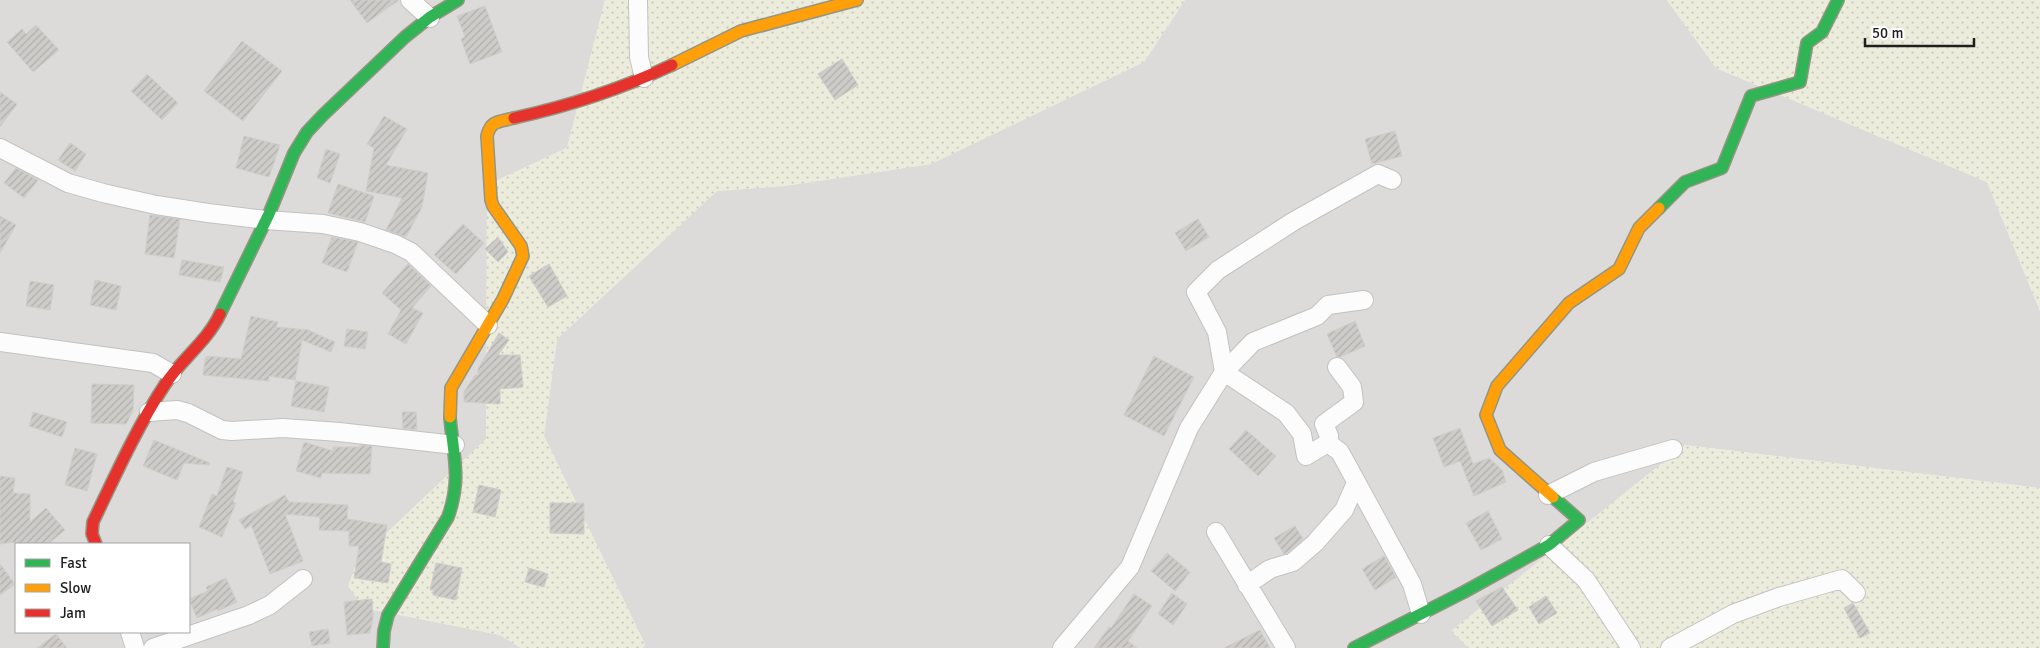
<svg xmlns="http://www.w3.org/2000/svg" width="2040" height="648" font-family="Signika,sans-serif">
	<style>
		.residential { fill: #dcdbd9; fill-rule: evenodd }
		.farmland { fill: url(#farmland-dots) }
		.building { fill: url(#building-hatch); stroke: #d0cdca }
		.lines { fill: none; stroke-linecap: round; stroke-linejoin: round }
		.street-casing { stroke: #c3c2c0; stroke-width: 20 }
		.fast-casing { stroke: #949582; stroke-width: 14 }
		.slow-casing { stroke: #949582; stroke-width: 14 }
		.jam-casing { stroke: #949582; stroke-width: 14 }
		.street { stroke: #fcfcfc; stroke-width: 18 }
		.fast { stroke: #30b455; stroke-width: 11 }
		.slow { stroke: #ff9f0a; stroke-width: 11 }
		.jam { stroke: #e5322d; stroke-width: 11 }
	</style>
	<defs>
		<pattern id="farmland-dots" width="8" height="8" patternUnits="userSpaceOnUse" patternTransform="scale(1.25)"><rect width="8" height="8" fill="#ececdc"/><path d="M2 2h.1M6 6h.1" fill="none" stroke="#cacabc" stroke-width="1.8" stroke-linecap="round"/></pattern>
		<pattern id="building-hatch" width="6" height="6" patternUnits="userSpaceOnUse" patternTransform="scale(1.25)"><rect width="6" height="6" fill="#ceccc9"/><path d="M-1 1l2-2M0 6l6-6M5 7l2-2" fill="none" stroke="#b0afac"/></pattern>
	</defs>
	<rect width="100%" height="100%" fill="#edebe8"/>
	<path class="residential" d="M 0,0 L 605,0 L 567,148 L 487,185 L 486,439 L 357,561 L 364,608 L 500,635 L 521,648 L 0,648 ZM 16,544 L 189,544 L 189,632 L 16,632 Z
		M 1185,0 L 1667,0 L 1716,68 L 1987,182 L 2040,311 L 2040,488 L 1685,445 L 1452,631 L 1469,648 L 643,648 L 645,644 L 544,436 L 557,339 L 717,191 L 785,186 L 931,164 L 1144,62 Z"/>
	<path class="farmland" d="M 605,0 L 1185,0 L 1144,62 L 931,164 L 785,186 L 717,191 L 557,339 L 544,436 L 645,644 L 643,648 L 521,648 L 500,635 L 364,608 L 348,586 L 357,561 L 486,439 L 487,185 L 567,148 Z
		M 1667,0 L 2040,0 L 2040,311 L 1987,182 L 1716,68 Z
		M 1685,445 L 2040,488 L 2040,648 L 1469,648 L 1451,631 Z"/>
	<path class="building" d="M 350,0 L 399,0 L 367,23 Z
		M 485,6 L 502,52 L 470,64 L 461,39 L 465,37 L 457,16 Z
		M 36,25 L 59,50 L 33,72 L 7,42 L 22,29 L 26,34 Z
		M 242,41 L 282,71 L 243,121 L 204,91 Z
		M 842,59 L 858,85 L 835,100 L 818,74 Z
		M 147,74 L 178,103 L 162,120 L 131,91 Z
		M 0,92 L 17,104 L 0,127 Z
		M 384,116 L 407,129 L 386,165 L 428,173 L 422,207 L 406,237 L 386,230 L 402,198 L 366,191 L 374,148 L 367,144 Z
		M 1395,131 L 1402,156 L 1372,164 L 1365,139 Z
		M 244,136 L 280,145 L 269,177 L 236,168 Z
		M 70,143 L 86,154 L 75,171 L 58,160 Z
		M 326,149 L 340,154 L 330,183 L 317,178 Z
		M 16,168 L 38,180 L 24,198 L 4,183 Z
		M 338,184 L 374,196 L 365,222 L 328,213 Z
		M 150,215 L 180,219 L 174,258 L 145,254 Z
		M 0,216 L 16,225 L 0,253 Z
		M 1198,219 L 1209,237 L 1186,251 L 1175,233 Z
		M 463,224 L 484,243 L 456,274 L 434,255 Z
		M 332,237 L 358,242 L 347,272 L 322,263 Z
		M 498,237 L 508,252 L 498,262 L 485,249 Z
		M 182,260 L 224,267 L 220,282 L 179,275 Z
		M 408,264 L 431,286 L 412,308 L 423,313 L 406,344 L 388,334 L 401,310 L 382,293 Z
		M 549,264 L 567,296 L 548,307 L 529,276 Z
		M 95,280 L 121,286 L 116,310 L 90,305 Z
		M 30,281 L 54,285 L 50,310 L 26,306 Z
		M 251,316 L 278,322 L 276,327 L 308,330 L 335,342 L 331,352 L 302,340 L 295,380 L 269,376 L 269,381 L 203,375 L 205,359 L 207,356 L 241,359 Z
		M 1355,321 L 1365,346 L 1340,357 L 1337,357 L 1327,334 Z
		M 347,329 L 368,332 L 365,349 L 344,346 Z
		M 499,333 L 509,340 L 498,355 L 520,355 L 523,387 L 500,389 L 500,404 L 464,402 L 464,392 L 475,375 L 478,375 L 478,369 Z
		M 1154,356 L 1194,377 L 1164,436 L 1124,415 Z
		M 296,381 L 329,387 L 324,412 L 291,406 Z
		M 92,384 L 134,385 L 133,411 L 126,424 L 91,423 Z
		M 33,412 L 67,422 L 62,437 L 29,426 Z
		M 402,412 L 416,412 L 417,430 L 403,428 Z
		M 1460,428 L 1473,464 L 1489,458 L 1502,470 L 1506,482 L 1474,496 L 1460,461 L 1444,467 L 1433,438 Z
		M 1246,430 L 1276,456 L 1258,476 L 1229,449 Z
		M 154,440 L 210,463 L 209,465 L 184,463 L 177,480 L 143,466 Z
		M 304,442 L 333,451 L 333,447 L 360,447 L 360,445 L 372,446 L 370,474 L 322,473 L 321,478 L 296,471 Z
		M 75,448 L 97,454 L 87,491 L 65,485 Z
		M 227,467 L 243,472 L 233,502 L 236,503 L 222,537 L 199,527 L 212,494 L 217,496 Z
		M 0,476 L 15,478 L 13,493 L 30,494 L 30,522 L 46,508 L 65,530 L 48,544 L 16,544 L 15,542 L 0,544 Z
		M 479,485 L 501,490 L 495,517 L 473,512 Z
		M 285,495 L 289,502 L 348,505 L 347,519 L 387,525 L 381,562 L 391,564 L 388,583 L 354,578 L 359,546 L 349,546 L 349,531 L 319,530 L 320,517 L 285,514 L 303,561 L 270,574 L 251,525 L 245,529 L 239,520 Z
		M 550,503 L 584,503 L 584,534 L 550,533 Z
		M 1488,511 L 1502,539 L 1481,550 L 1466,523 Z
		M 1295,526 L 1303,539 L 1288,552 L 1284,554 L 1274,538 Z
		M 1167,553 L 1190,572 L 1175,591 L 1151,571 Z
		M 1384,556 L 1396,577 L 1375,590 L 1362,569 Z
		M 436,563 L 462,568 L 456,600 L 433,595 L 434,590 L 430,590 Z
		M 0,564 L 15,584 L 0,595 Z
		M 529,568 L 548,574 L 544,587 L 525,582 Z
		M 226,578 L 237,602 L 218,611 L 217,609 L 197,618 L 189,599 L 208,591 L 206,587 Z
		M 1502,587 L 1518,610 L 1492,626 L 1476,601 Z
		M 1172,593 L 1187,604 L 1173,625 L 1158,614 Z
		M 1134,594 L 1152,606 L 1128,641 L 1137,648 L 1094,648 L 1109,627 L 1111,628 Z
		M 1546,596 L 1557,613 L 1539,624 L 1529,607 Z
		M 372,599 L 373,617 L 370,633 L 347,635 L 344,602 Z
		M 1853,603 L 1870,633 L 1860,638 L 1844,608 Z
		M 328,629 L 330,643 L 312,646 L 309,632 Z
		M 1260,630 L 1270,648 L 1224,648 Z
		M 56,634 L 67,648 L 37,648 Z"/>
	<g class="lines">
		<defs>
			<path id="street" d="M 410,0 L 430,18
				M 638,0 L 639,57 L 644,78
				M 0,148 L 68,183 L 103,193 L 156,205 L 208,213 L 266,220 L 323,224 L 360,232 L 395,244 L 411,252 L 488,325
				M 1364,300 L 1328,305 L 1317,316 L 1253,342 L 1224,372 L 1286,413 L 1302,434 L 1306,456 L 1328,443 L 1340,452 L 1412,584 L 1421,614
				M 0,342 L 153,363 L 172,374
				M 149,412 L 177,410 L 188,413 L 222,430 L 232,431 L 283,428 L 339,432 L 455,445
				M 1328,443 L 1329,436 L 1324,424 L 1354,402 L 1352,387 L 1337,367
				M 1548,495 L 1594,472 L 1673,449
				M 1216,532 L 1286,648
				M 1549,545 L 1586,580 L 1631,648
				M 1247,585 L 1270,569 L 1293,562 L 1315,543 L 1344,510 L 1356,483
				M 130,632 L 135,648
				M 153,648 L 249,615 L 270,605 L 303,579
				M 1062,648 L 1130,567 L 1189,428 L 1224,372 L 1217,332 L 1196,292 L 1218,270 L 1294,221 L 1378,174 L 1392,180
				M 1670,648 L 1733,614 L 1779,597 L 1842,579 L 1856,593"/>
			<path id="fast" d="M 1659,208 L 1685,182 L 1722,168 L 1751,96 L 1800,82 L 1807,43 L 1822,32 L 1838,0
				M 220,314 L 269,214 L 294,153 L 307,132 L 323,115 L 405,37 L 430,17 L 458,0
				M 383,648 L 384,631 L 388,615 L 448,517 C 462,477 453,456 450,417
				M 1354,648 L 1464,592 L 1549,545 L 1579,520 L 1553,497"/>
			<path id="slow" d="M 672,65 L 741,31 L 857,0
				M 450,417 L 451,388 L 503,299 L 523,256 L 521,246 L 493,206 L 491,200 L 487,136 C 491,120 499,122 514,118
				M 1553,497 L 1500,450 L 1486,415 L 1497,386 L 1569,303 L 1619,269 L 1639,228 L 1659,208"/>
			<path id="jam" d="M 514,118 C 569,106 621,89 672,65
				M 96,544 L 92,534 L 93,522 C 115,476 136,429 164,386 C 180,360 207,342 220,314"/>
		</defs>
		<use href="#street" class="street-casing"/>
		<use href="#fast" class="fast-casing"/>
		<use href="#slow" class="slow-casing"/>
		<use href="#jam" class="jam-casing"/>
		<use href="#street" class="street"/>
		<use href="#fast" class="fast"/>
		<use href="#slow" class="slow"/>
		<use href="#jam" class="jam"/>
	</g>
	<rect x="15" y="543" width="175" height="90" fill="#ffffff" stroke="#a5a5a5"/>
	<rect x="25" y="559" width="25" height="8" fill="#30b455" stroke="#a5a5a5"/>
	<text x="60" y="568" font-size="15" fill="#1f1f1f">Fast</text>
	<rect x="25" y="584" width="25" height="8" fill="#ff9f0a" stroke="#a5a5a5"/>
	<text x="60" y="593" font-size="15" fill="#1f1f1f">Slow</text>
	<rect x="25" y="609" width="25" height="8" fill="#e5322d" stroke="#a5a5a5"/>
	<text x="60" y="618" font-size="15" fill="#1f1f1f">Jam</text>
	<path d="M1865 38v8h109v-8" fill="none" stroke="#1f1f1f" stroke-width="2.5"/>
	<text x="1872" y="38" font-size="15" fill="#1f1f1f" stroke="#ffffff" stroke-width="4" paint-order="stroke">50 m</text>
</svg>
